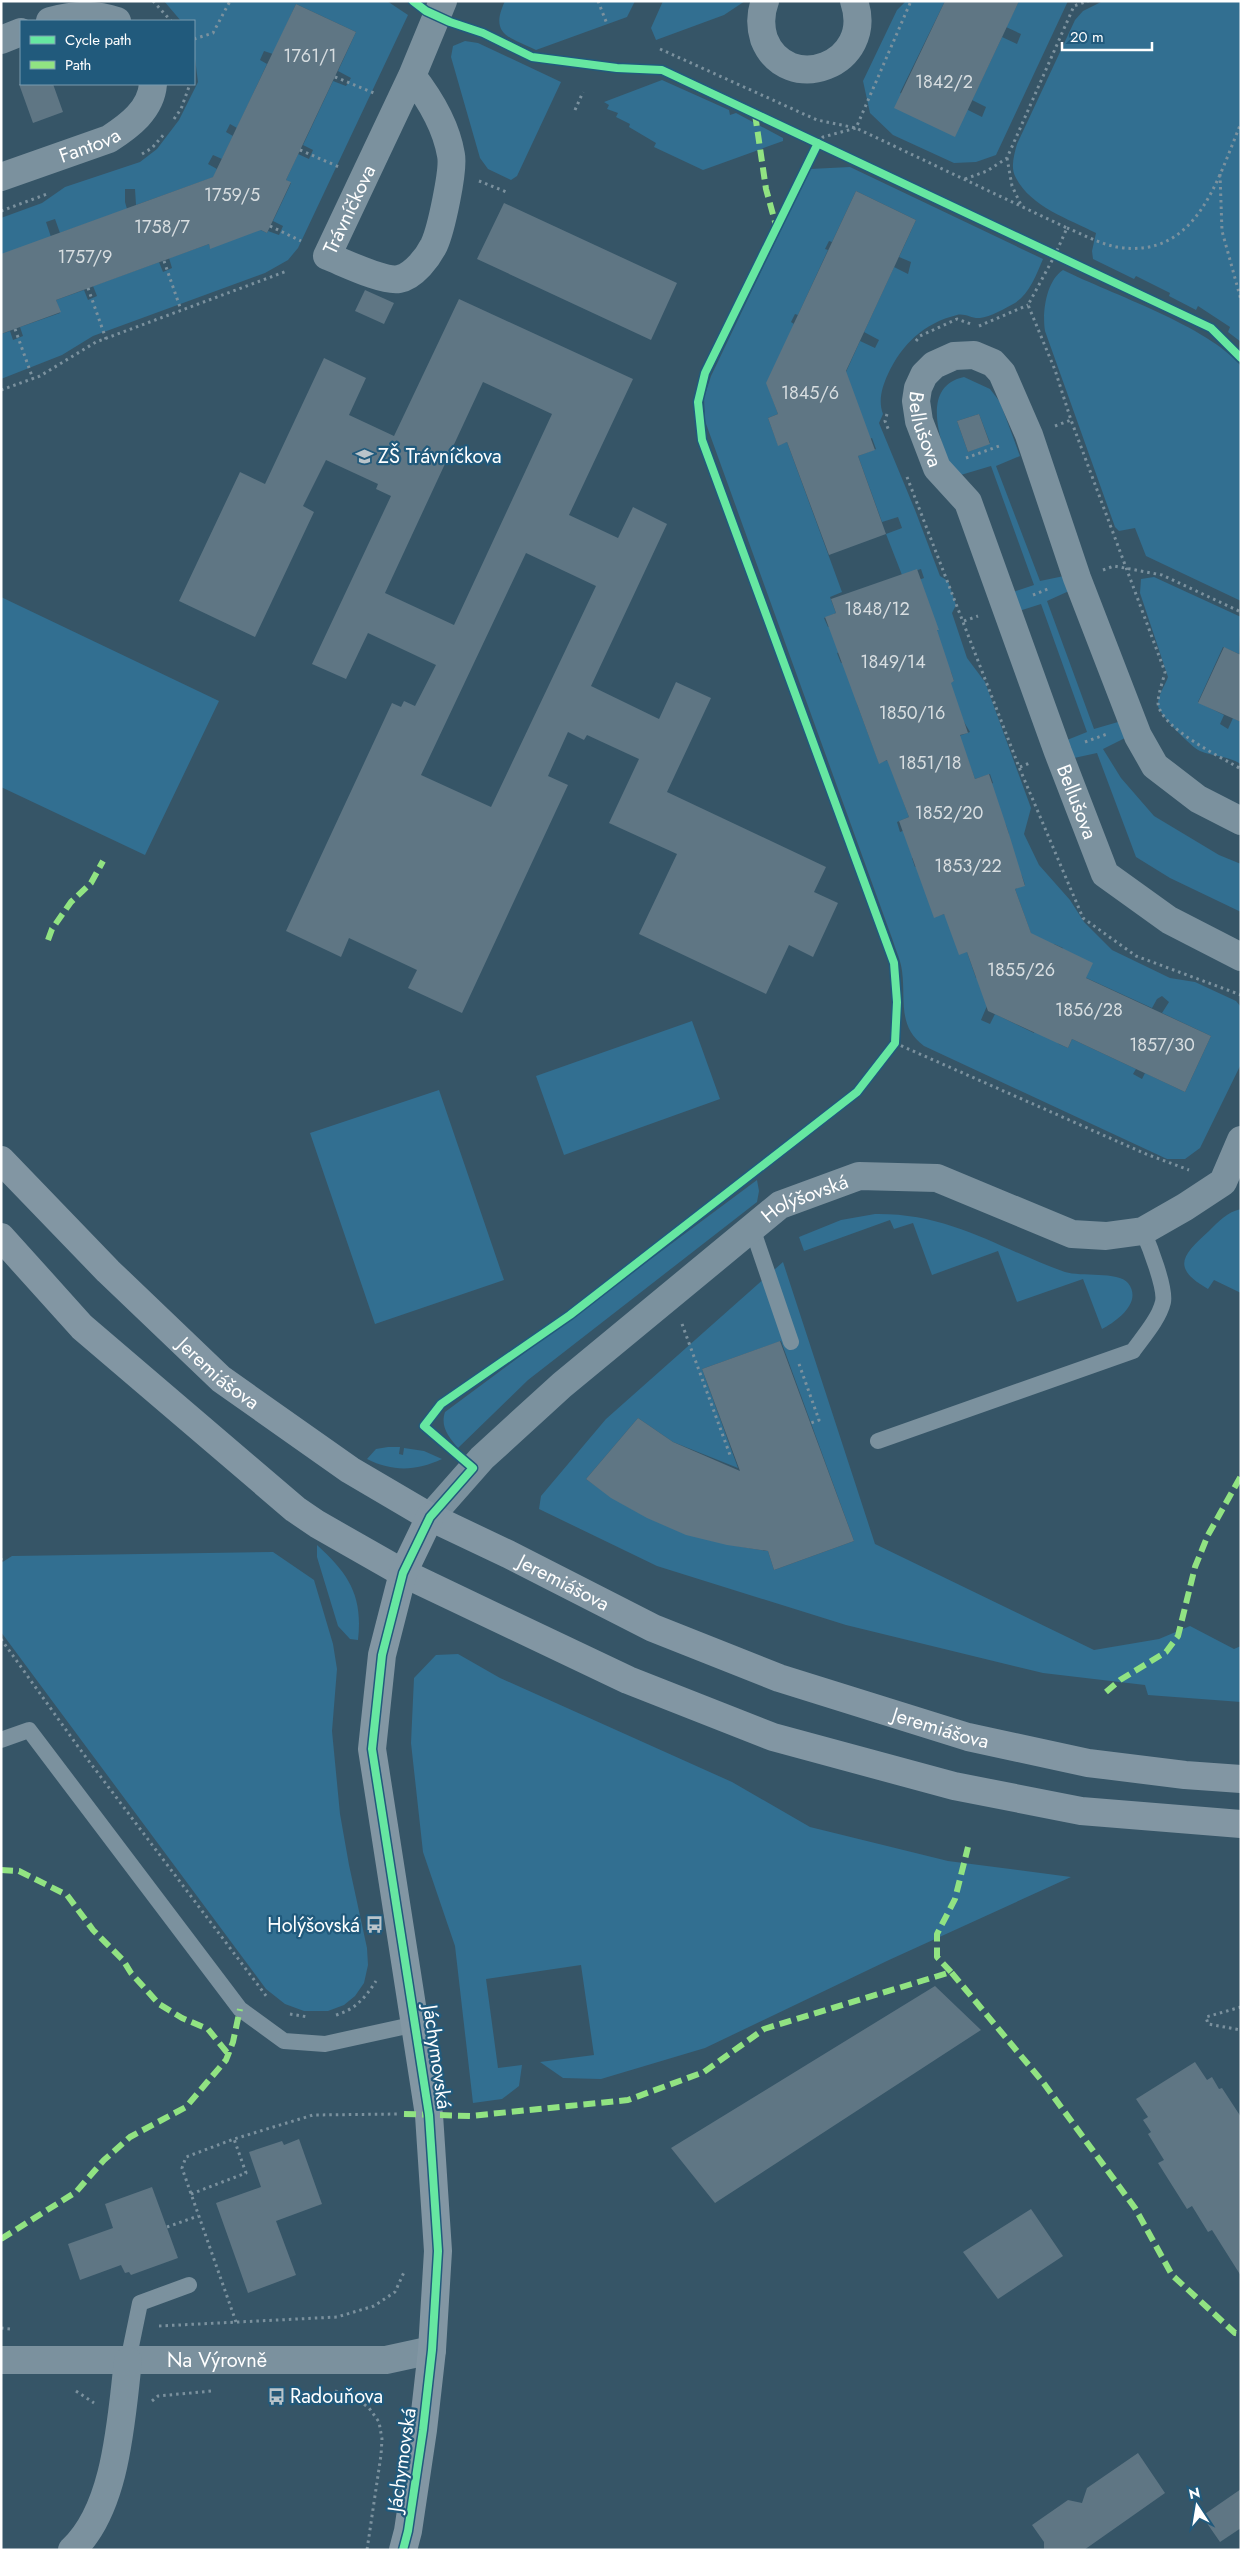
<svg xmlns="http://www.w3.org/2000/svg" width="1242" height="2551" font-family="Jost,sans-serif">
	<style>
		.green { fill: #326f91; fill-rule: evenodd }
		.building { fill: #5f7684; fill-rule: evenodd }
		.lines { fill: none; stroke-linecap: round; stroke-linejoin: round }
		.path { stroke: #7b919e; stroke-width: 3; stroke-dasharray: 2.5 4; stroke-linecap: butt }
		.lane { stroke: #7b919e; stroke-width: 16 }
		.street { stroke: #7b919e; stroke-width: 28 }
		.secondary { stroke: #8296a3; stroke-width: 28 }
		.quiet { stroke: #91e382; stroke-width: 6; stroke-dasharray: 12 6; stroke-linecap: butt }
		.cycleway-casing { stroke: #215a7c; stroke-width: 11 }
		.cycleway { stroke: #66e7a1; stroke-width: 8 }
		.labels { text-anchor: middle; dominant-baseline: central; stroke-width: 4.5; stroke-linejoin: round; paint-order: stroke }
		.number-label { font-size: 18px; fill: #d7dde0 }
		.street-label { font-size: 20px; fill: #fff; stroke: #215a7c }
		.poi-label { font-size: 20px; fill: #fff; stroke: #215a7c; text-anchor: start }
	</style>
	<rect width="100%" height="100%" fill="#365567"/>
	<path class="green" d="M 164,1 L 387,1 L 408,15 L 298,248 L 288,260 L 265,273 L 93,336 L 62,355 L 1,379 L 1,334 L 10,331 L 13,340 L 23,336 L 20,327 L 60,313 L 56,300 L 84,290 L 88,300 L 97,296 L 93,286 L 159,262 L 163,272 L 172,268 L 169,258 L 209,244 L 210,248 L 238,219 L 267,233 L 268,231 L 279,235 L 283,226 L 273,221 L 291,183 L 286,180 L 298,154 L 309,159 L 313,150 L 303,145 L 333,81 L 346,86 L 351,78 L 338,71 L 356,32 L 296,4 L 273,54 L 264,51 L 260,60 L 267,64 L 237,128 L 230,124 L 226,132 L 233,136 L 222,159 L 213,155 L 208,164 L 217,169 L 214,177 L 136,205 L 135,189 L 125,189 L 125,202 L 127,209 L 60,233 L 55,219 L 46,222 L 51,237 L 1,255 L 1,218 L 42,203 L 65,187 L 140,162 L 157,149 L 179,120 L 198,82 L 194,51 L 194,21 L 181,21 Z
		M 505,1 L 635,1 L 627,17 L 536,50 C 509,37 489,35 505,1 Z
		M 663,1 L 745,1 L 724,15 L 656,40 L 651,28 Z
		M 906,1 L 945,1 L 900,93 L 968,110 L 982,117 L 986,107 L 972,100 L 1002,37 L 1017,44 L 1021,34 L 1006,27 L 1019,1 L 1068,1 L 996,155 L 976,162 L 954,163 L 893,135 L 870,113 L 863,81 L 897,10 Z
		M 1103,1 L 1241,1 L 1241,342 L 1228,332 L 1230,327 L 1198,306 L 1196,310 L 1169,296 L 1170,293 L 1136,276 L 1134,279 L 1093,259 L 1092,251 L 1096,233 C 1069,219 1031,207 1016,178 C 1010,168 1014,155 1017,144 L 1075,20 L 1083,11 Z
		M 465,41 L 478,43 L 561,82 L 517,176 L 511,180 L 488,169 L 480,158 L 451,57 L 453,46 Z
		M 662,80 L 729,110 L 730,115 L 736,113 L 783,138 L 783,141 L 703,170 L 654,147 L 656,143 L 629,127 L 630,124 L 616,117 L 618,113 L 607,109 L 609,105 L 604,102 Z
		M 850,167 L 1043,259 C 1036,275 1030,293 1015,303 C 1006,308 990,317 980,318 C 972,319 965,313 957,315 C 924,323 902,344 888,374 C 882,387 878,401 883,414 L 879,423 L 915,510 L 940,576 L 948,581 L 956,605 L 952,613 L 967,658 L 985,682 L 1031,808 L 1024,834 L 1039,865 L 1070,900 L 1084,922 L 1112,950 L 1170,978 L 1195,982 L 1236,1001 L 1241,1007 L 1241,1064 L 1200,1148 L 1185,1159 L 1167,1159 L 924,1046 C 897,1026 906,1000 902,971 C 901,961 896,951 893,941 L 705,421 L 704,398 L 711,376 L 810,169 ZM 856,191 L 916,220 L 899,257 L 911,262 L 908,274 L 894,267 L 864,332 L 879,340 L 875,348 L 860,341 L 836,394 L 854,445 L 872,438 L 876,449 L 858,456 L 882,522 L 898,517 L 902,528 L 886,534 L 902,575 L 921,569 L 924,578 L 905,585 L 938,630 L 923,635 L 951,672 L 954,681 L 941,686 L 955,725 L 964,722 L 970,732 L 959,736 L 975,779 L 990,774 L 993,783 L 978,789 L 1006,825 L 1009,834 L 997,839 L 1022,876 L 1025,885 L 1015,889 L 1039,956 L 1047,959 L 1054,944 L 1063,948 L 1056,964 L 1152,1008 L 1157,999 L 1162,996 L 1169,1002 L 1162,1013 L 1211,1036 L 1185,1092 L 1145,1073 L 1142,1079 L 1133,1074 L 1136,1069 L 1072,1039 L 1068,1048 L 1059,1044 L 1038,1023 L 1034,1033 L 995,1014 L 990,1024 L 981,1020 L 999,978 L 989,973 L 976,978 L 967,952 L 944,914 L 934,917 L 926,863 L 915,867 L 912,858 L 923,854 L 913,827 L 900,832 L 897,822 L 909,817 L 888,760 L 879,763 L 857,704 L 852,659 L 841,663 L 837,653 L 849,649 L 839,623 L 828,627 L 824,618 L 836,613 L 830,597 L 842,592 L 787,442 L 778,445 L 768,418 L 778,414 L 769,389 L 794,324 L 791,322 L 795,314 L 798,315 L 828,250 L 825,249 L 829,241 L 832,242 Z
		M 1063,270 C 1111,294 1208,326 1241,366 L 1241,601 L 1146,556 L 1135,528 L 1119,531 L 1115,527 L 1045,331 C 1042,313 1046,281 1063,270 Z
		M 964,377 L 990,389 L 1000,402 L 1020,456 L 996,466 L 1040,581 L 1064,576 L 1069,591 L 1047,601 L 1094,729 L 1118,722 L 1125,738 L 1103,749 L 1121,778 L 1154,816 L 1219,855 L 1241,864 L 1241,912 L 1170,878 L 1136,857 L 1097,753 L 1074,758 L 1067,740 L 1087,732 L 1041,604 L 1019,611 L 1013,592 L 1034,585 L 991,466 L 954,477 C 943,448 917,387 964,377 ZM 979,414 L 990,443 L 968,452 L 957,421 Z
		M 1154,577 L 1241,617 L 1239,654 L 1223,647 L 1198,702 L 1224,715 L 1220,724 L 1228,729 L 1233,718 L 1241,722 L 1241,764 C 1225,755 1215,757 1200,751 C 1192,748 1159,714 1158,706 C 1157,696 1165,686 1168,677 L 1140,593 L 1141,579 Z
		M 1,597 L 219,701 L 145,855 L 1,787 Z
		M 692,1021 L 720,1099 L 564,1155 L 536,1076 Z
		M 439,1090 L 504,1280 L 375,1324 L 310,1133 Z
		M 757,1180 L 759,1191 L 757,1202 L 528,1380 L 458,1448 C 449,1437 440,1427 445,1412 Z
		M 1241,1209 L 1241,1293 L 1214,1280 L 1208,1289 C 1170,1267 1183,1255 1209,1231 C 1219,1221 1227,1212 1241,1209 Z
		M 875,1214 C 951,1213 997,1248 1065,1272 C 1081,1277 1118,1271 1128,1283 C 1143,1302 1117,1321 1102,1329 L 1083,1279 L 1017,1302 L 998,1251 L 932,1275 L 913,1223 L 894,1229 L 890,1220 L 804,1251 L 799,1237 L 841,1220 Z
		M 783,1262 L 875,1544 L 1094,1650 L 1159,1639 L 1190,1626 L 1234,1649 L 1241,1646 L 1241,1702 L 1148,1695 L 1145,1685 L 1043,1673 L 846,1625 L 657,1566 L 539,1509 L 541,1496 L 606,1419 ZM 781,1341 L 854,1541 L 774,1570 L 768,1551 C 695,1541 645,1523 586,1479 L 638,1418 L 673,1442 L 738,1468 L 702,1369 Z
		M 388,1447 L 400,1447 L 399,1454 L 403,1455 L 404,1448 L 424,1451 L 442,1459 C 416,1471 393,1472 367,1459 L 376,1449 Z
		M 317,1545 C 349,1574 363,1596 358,1640 L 350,1639 L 338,1626 L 317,1557 Z
		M 273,1552 L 314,1580 L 333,1644 L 337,1669 L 332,1731 L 340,1814 L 349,1865 L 367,1948 L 368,1965 L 364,1983 L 355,1996 L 344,2005 L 328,2011 L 304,2011 L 285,2004 L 266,1989 L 1,1632 L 1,1563 L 12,1556 Z
		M 458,1654 L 500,1678 L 732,1782 L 810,1827 L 948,1861 L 1071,1877 L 889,1960 L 705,2048 L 601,2079 L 563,2078 L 540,2062 L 594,2055 L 581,1965 L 486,1979 L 498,2068 L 522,2065 L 519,2086 L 502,2099 L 473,2103 L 455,1946 L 423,1852 L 411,1743 L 414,1678 L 436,1655 Z"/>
	<path class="building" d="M 945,1 L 1019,1 L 955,137 L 894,108 Z
		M 296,4 L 356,32 L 286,180 L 291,182 L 267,233 L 261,230 L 210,249 L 209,244 L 56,300 L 61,312 L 1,334 L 1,254 L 213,177 Z
		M 19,84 L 53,84 L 63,112 L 33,123 Z
		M 856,191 L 916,220 L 846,371 L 875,450 L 858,456 L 886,534 L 829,555 L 787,442 L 778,446 L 768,418 L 778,414 L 766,383 Z
		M 504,203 L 677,283 L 651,340 L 477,259 Z
		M 365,290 L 394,303 L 384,324 L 355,311 Z
		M 459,299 L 633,379 L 569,515 L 618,538 L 633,507 L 667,524 L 591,686 L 659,719 L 676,682 L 711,698 L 667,792 L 826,867 L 814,892 L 838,903 L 813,957 L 789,945 L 766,994 L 639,934 L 677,854 L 609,823 L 639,759 L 587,735 L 584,740 L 568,732 L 548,776 L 568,785 L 462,1013 L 408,988 L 417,970 L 349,938 L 341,957 L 286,931 L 392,703 L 401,707 L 404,701 L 415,706 L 436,665 L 368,633 L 346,679 L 312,664 L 391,496 L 376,489 L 378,484 L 326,460 L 303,506 L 314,512 L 255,637 L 179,601 L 240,472 L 265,484 L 324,358 L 366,378 L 349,415 L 394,436 ZM 483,382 L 552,414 L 454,625 L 385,593 ZM 526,553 L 596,586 L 491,807 L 421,775 Z
		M 979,414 L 990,444 L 968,452 L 957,421 Z
		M 917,569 L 939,630 L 937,630 L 954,681 L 951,683 L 968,733 L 960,735 L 975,779 L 989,774 L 1009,834 L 1025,886 L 1015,889 L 1031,933 L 1093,963 L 1086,978 L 1211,1036 L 1185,1092 L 1072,1039 L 1068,1048 L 988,1011 L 967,952 L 959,955 L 944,914 L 934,918 L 899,821 L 909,817 L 887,760 L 879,764 L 825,617 L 836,613 L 831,599 Z
		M 1224,647 L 1241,655 L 1241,722 L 1198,703 Z
		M 780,1341 L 854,1541 L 774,1570 L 768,1551 L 727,1545 L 686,1535 L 647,1518 L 611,1498 L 586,1479 L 638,1418 L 673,1442 L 740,1471 L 702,1369 Z
		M 935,1986 L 981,2030 L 715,2203 L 671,2148 Z
		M 1195,2062 L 1207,2080 L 1212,2077 L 1219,2089 L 1222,2088 L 1241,2117 L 1241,2276 L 1212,2230 L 1208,2232 L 1192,2206 L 1187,2209 L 1158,2163 L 1164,2160 L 1148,2134 L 1151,2132 L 1143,2120 L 1148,2117 L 1136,2099 Z
		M 299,2139 L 322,2204 L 276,2221 L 296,2275 L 248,2293 L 216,2203 L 261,2187 L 249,2152 L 282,2141 L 284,2145 Z
		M 152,2187 L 178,2258 L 131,2275 L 129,2272 L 125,2273 L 121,2265 L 80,2280 L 68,2244 L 113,2228 L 105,2204 Z
		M 1031,2209 L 1063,2256 L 998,2299 L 963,2252 Z
		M 1138,2453 L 1165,2493 L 1084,2550 L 1044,2550 L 1044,2542 L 1032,2525 L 1068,2500 L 1082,2503 L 1087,2488 Z
		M 1241,2489 L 1241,2528 L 1220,2542 L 1202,2516 Z"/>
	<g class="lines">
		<path class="path" d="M 153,1 L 171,21
			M 598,1 L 607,24
			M 194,39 L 213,33 L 230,1
			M 660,49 L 817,120 L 856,128 L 1067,228 L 1055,255 L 1028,305 L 1055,370 L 1071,420 L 1165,672 C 1163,681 1158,694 1158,703 C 1160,728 1221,757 1241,769
			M 335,77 L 374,93
			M 575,110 L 583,92
			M 174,119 L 181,109 L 190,84
			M 818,143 L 823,137 L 856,128 L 911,1
			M 300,150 L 339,167
			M 142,154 L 152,148 L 165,133
			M 1007,158 L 1012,186 L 1022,207
			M 1220,174 L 1222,231 L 1241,300
			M 965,179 L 987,171 L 1007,158 L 1074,6 L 1088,1
			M 479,181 L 509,193
			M 1,211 L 47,194
			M 270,226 L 301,241
			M 1067,228 C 1082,234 1100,244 1117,247 C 1196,260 1217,181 1241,123
			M 164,261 L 181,310
			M 88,288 L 106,339
			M 979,326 L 1028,305
			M 15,329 L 33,379
			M 916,341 L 920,336 L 957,319 L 971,324
			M 1,390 L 40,376 L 96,342 L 287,271
			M 887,414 L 885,421 L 889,431
			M 1055,426 L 1071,420
			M 966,458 L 1002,445
			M 907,477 L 1019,767 L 1083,918 L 1136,956 L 1241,995
			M 1103,570 L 1114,566 L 1162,575 L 1241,612
			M 1033,595 L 1050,588
			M 964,621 L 978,616
			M 1085,742 L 1107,734
			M 1020,767 L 1032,762
			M 895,1043 L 1146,1154 L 1189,1170
			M 682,1324 L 730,1455
			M 799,1364 L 819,1420 L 811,1423
			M 1,1559 L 2,1558
			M 1,1639 L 79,1748 L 267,1997
			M 1241,2007 L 1206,2017 L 1208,2024 L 1241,2030
			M 290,2014 L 308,2017
			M 336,2015 C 356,2009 365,1998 376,1981
			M 191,2194 L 246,2173 L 234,2139
			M 167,2227 L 198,2216
			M 236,2322 L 182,2168 L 186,2157 L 234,2139 L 313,2115 L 399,2114
			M 159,2326 L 337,2317 L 374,2306 L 395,2292 L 405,2270
			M 1,2328 L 11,2329
			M 76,2391 L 94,2403
			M 335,2391 L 354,2397 L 369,2408 L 379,2422 L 382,2439 L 381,2455 L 367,2550
			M 152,2401 L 158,2396 L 212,2391"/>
		<path class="lane" d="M 752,1228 L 791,1342
			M 878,1441 L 1133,1351 C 1143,1337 1159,1319 1163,1302 C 1166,1288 1149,1245 1143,1231
			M 1,1740 L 29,1730 L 240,2009 L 284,2041 L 325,2044 L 416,2024
			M 128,2361 L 140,2303 L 189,2285"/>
		<g class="street">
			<path d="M 765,1 C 760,14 760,26 764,39 C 787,97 876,65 854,1"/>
			<path d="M 50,21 C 74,15 94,13 117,21"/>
			<path d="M 1,40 L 21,32"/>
			<path id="s1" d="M 412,76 C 430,99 446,125 451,155 C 454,170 441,230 434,245 C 428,257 414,276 399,279 C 383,282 343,262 327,256 L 412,76 L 443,1"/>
			<path id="s2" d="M 1,177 L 109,139 C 129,126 151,110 153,84"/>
			<path id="s3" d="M 1241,821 L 1198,799 L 1155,766 L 1138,736 L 1077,578 L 1029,435 L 1002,373 L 993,363 L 974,355 L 954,356 L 934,365 L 924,375 L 918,388 L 916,401 L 919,421 L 937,468 L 968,502 L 1058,752 L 1105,874 L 1169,920 L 1241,957"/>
			<path id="s4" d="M 430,1517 L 482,1458 L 562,1385 L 780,1205 L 859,1176 L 937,1178 L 1072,1234 L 1106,1236 L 1143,1231 L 1185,1207 L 1223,1182 L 1241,1140"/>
			<path id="s5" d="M 1,2360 L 386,2360 L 432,2350"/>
			<path d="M 72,2550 C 117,2508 121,2419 128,2361"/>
		</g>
		<g class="secondary">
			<path id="s6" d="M 1,1160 L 108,1271 L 221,1379 L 350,1470 L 430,1517 L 508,1554 L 653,1628 L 779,1678 L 968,1737 L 1088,1763 L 1185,1775 L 1241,1779"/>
			<path d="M 1,1237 L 82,1327 L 295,1509 L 317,1524 L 403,1573 L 628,1680 L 773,1737 L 954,1786 L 1081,1811 L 1241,1824"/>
			<path d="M 403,2550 L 408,2531 L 423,2430 L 432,2350 L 438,2251 L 429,2115 L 372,1749 L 382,1655 L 403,1573 L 430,1517"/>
		</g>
		<path class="quiet" d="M 755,114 L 766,189 L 777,229
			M 48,940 L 52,929 L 71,902 L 91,883 L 103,861
			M 1106,1692 L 1120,1680 L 1166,1652 L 1178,1636 L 1195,1567 L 1208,1535 L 1241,1476
			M 1,1870 L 19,1871 L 67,1895 L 93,1930 L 123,1960 L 131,1973 L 159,2004 L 182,2018 L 208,2029 L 229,2055
			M 951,1972 L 937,1957 L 937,1934 L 955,1899 L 968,1847
			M 404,2114 L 470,2116 L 628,2100 L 704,2072 L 764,2029 L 951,1972 L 1042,2081 L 1135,2208 L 1172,2275 L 1235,2333 L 1241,2334
			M 1,2239 L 76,2192 L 104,2160 L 130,2137 L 186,2107 L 226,2060 L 233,2042 L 240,2009"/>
		<defs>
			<path id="cycleway" d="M 413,1 L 426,11 L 450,22 L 483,33 L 532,57 L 617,68 L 662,70 L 1211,328 L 1241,358
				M 403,2550 L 408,2531 L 423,2430 L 432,2350 L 438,2251 L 429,2115 L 372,1749 L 382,1655 L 403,1573 L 430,1517 L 473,1468 L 424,1426 L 441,1404 L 570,1315 L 857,1092 L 895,1043 L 897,1002 L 894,963 L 702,440 L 698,402 L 705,373 L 818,143"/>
		</defs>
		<use href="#cycleway" class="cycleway-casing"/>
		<use href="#cycleway" class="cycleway"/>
	</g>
	<defs>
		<symbol id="school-bare" viewBox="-9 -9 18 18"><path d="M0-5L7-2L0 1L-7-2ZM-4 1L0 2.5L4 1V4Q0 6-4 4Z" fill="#b9c4ca" stroke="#215a7c" stroke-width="2.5" paint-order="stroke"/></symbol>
		<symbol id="bus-bare" viewBox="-9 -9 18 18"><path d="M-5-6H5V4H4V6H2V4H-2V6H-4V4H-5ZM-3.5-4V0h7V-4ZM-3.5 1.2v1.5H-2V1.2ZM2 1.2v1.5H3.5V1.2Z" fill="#b9c4ca" stroke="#215a7c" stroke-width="2.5" paint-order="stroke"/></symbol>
	</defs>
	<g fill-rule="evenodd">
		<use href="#school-bare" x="352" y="444" width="25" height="25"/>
		<use href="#bus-bare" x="362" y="1912" width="25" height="25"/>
		<use href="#bus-bare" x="264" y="2384" width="25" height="25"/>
	</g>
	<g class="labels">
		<g class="number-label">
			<text x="310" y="56">1761/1</text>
			<text x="944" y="82">1842/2</text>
			<text x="232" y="195">1759/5</text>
			<text x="162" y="227">1758/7</text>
			<text x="85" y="257">1757/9</text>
			<text x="810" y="393">1845/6</text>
			<text x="877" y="609">1848/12</text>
			<text x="893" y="662">1849/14</text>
			<text x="912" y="713">1850/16</text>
			<text x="930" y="763">1851/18</text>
			<text x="949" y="813">1852/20</text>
			<text x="968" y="866">1853/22</text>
			<text x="1021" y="970">1855/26</text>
			<text x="1089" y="1010">1856/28</text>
			<text x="1162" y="1045">1857/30</text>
		</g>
		<g class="street-label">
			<text stroke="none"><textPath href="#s2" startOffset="94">Fantova</textPath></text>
			<text stroke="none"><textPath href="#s1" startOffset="359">Trávníčkova</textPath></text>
			<text stroke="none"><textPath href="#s3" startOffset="672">Bellušova</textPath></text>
			<text stroke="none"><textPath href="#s3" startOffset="1078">Bellušova</textPath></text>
			<text stroke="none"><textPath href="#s4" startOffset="495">Holýšovská</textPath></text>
			<text stroke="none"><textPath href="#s6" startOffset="305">Jeremiášova</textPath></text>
			<text stroke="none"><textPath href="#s6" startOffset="710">Jeremiášova</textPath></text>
			<text stroke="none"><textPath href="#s6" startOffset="1115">Jeremiášova</textPath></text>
			<text transform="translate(437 2057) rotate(82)">Jáchymovská</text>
			<text stroke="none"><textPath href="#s5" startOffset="216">Na Výrovně</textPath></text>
			<text transform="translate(402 2460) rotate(-82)">Jáchymovská</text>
		</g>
		<g class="poi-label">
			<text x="378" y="456">ZŠ Trávníčkova</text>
			<text x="360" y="1925" text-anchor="end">Holýšovská</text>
			<text x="290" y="2396">Radouňova</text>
		</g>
	</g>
	<rect width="1242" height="2551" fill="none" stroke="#ffffff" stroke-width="5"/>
	<rect x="20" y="20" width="175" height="65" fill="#215a7c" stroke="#7a9cb0"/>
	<rect x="30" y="36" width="25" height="8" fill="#66e7a1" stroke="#7a9cb0"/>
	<text x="65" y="45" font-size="15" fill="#ffffff">Cycle path</text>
	<rect x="30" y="61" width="25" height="8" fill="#91e382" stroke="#7a9cb0"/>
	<text x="65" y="70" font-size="15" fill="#ffffff">Path</text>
	<g transform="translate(1197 2506) rotate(348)" stroke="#215a7c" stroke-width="4" paint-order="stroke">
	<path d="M0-4L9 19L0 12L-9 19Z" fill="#ffffff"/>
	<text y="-8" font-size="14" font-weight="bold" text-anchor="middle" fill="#ffffff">N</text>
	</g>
	<path d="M1062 42v8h90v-8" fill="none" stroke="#ffffff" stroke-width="2.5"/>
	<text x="1070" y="42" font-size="15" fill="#ffffff" stroke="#215a7c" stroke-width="4" paint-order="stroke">20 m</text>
</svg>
